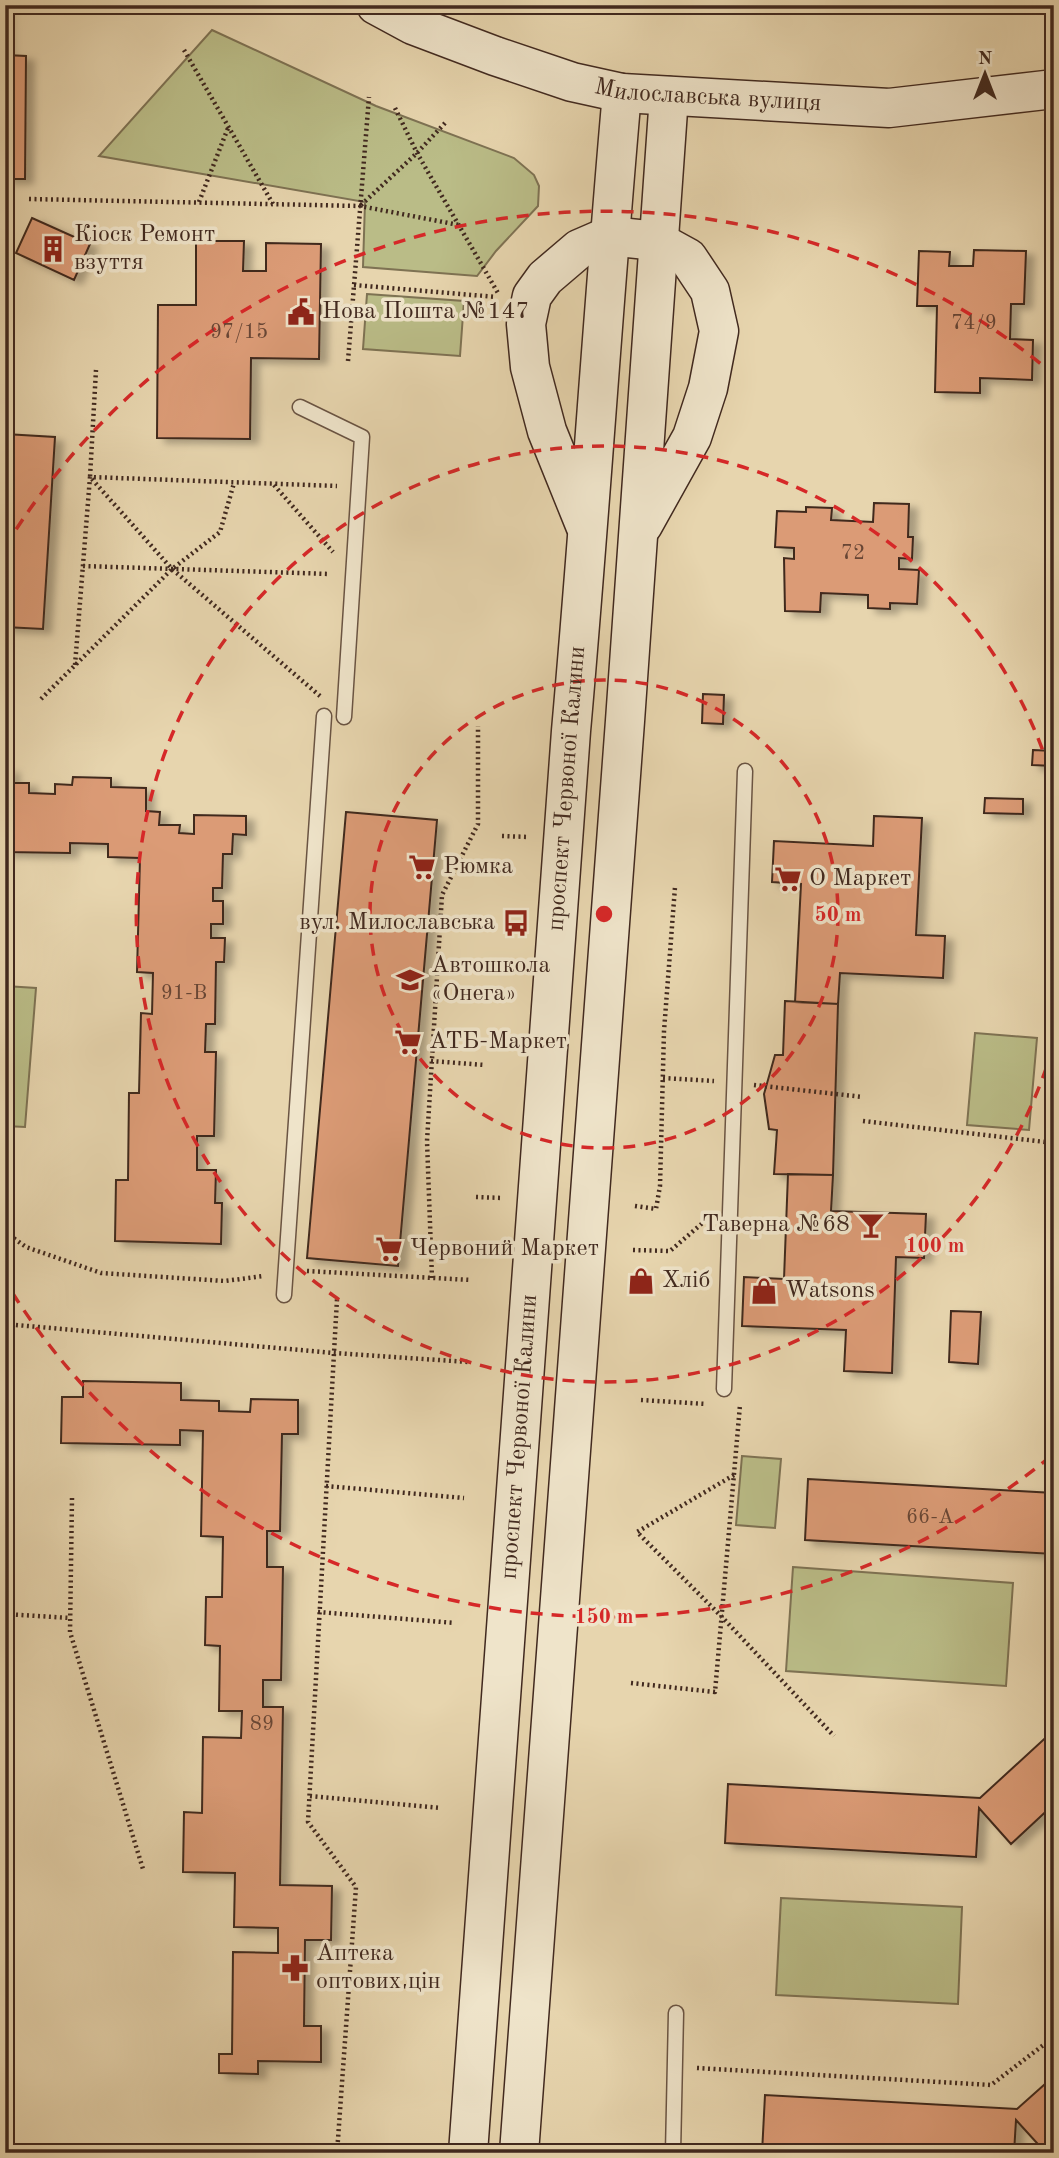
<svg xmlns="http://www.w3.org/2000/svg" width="1059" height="2158" font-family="'Old Standard TT',serif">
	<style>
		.green { fill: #babc87; stroke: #7e7253; stroke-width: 2 }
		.building { fill: #db9b76; stroke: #41291f; stroke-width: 2; filter: url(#shadow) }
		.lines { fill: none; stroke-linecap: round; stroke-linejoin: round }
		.lane-casing { stroke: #6a5443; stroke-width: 17 }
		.secondary-casing { stroke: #41291f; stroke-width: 41 }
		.path { stroke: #41291f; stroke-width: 4.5; stroke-dasharray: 2 3.5; stroke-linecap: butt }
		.lane { stroke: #efe4ca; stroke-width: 14 }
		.secondary { stroke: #efe4ca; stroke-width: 38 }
		.ring { fill: none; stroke: #d62828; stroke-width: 3.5; stroke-dasharray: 12 9 }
		.labels { text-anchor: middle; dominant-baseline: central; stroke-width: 7; stroke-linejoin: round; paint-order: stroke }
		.number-label { font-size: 21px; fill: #684635 }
		.street-label { font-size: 24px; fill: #41291f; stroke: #efe4ca }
		.poi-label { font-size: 24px; fill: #41291f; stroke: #efe4ca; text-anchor: start }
		.centre { fill: #d62828; stroke: #efe4ca; stroke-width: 3.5 }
		.ring-label { font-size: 21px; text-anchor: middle; font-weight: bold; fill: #d62828; stroke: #efe4ca; stroke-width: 7; stroke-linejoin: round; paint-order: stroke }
	</style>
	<defs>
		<filter id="shadow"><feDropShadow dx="8" dy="4.5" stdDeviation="3.5" flood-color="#0004"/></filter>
	</defs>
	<rect width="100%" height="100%" fill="#e7d5ae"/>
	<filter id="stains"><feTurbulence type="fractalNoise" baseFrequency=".00286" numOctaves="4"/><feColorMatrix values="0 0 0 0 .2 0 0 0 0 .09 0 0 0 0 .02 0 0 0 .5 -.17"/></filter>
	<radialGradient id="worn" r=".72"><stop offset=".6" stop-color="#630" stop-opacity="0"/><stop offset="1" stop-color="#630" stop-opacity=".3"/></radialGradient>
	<path class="green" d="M 212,30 L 376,106 L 514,158 L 534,175 L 539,186 L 538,206 L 496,251 L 477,276 L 363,267 L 365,202 L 99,156 Z
		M 367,294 L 464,301 L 460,356 L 363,349 Z
		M 5,986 L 36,988 L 25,1127 L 5,1126 Z
		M 975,1033 L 1037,1038 L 1029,1130 L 967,1125 Z
		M 742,1456 L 781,1459 L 775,1528 L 736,1525 Z
		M 793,1567 L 1013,1583 L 1006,1686 L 786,1671 Z
		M 781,1898 L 962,1907 L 958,2004 L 776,1995 Z"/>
	<path class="building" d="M 5,5 L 6,55 L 26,56 L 25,179 L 5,179 Z
		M 32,218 L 90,244 L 74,280 L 16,253 Z
		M 196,241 L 244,241 L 243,271 L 266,271 L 266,243 L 321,244 L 319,359 L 251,358 L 250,439 L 157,438 L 158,305 L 196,305 Z
		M 974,250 L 1026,251 L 1024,304 L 1011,304 L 1010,339 L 1033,340 L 1032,380 L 980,378 L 980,393 L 935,392 L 937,306 L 917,306 L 919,251 L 950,252 L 949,266 L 973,266 Z
		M 5,434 L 55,437 L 43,629 L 5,627 Z
		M 874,503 L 909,504 L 908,537 L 913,537 L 912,559 L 899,558 L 899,569 L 919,570 L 917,604 L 890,603 L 890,609 L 868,608 L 868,595 L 821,593 L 820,612 L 785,611 L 784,558 L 794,559 L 794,548 L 775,547 L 777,511 L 806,512 L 806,507 L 832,508 L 831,520 L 873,522 Z
		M 703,694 L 724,695 L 723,724 L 702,723 Z
		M 1033,750 L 1054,751 L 1054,766 L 1032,765 Z
		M 5,769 L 11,769 L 11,783 L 29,783 L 29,793 L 55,794 L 55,784 L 72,785 L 73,777 L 111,778 L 111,787 L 146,788 L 146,811 L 160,812 L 159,825 L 180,825 L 179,833 L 194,834 L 194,815 L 246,816 L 246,835 L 233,834 L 232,854 L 223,854 L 222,888 L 213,888 L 213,901 L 223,901 L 223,924 L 211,924 L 211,938 L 225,938 L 224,962 L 216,962 L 215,1024 L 206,1024 L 205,1052 L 216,1052 L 214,1136 L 197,1136 L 197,1170 L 216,1170 L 215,1203 L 222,1203 L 221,1244 L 115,1241 L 116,1180 L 128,1180 L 129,1093 L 139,1093 L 141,1013 L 152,1014 L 153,973 L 137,972 L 140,858 L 108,857 L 108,844 L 70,843 L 70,853 L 5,852 Z
		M 985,798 L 1023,799 L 1023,814 L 984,813 Z
		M 346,812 L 437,820 L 398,1266 L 307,1258 Z
		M 874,816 L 922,818 L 916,935 L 945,936 L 943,978 L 840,973 L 838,1004 L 795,1002 L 801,884 L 772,882 L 774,841 L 873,846 Z
		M 785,1001 L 838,1004 L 833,1175 L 774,1174 L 777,1130 L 769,1129 L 764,1094 L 775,1055 L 783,1055 Z
		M 788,1174 L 833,1175 L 831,1211 L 926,1214 L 924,1258 L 896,1257 L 892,1373 L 844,1371 L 846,1330 L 742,1326 L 744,1277 L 784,1279 Z
		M 951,1311 L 981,1312 L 978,1364 L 949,1362 Z
		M 83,1381 L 181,1383 L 181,1400 L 219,1401 L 219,1411 L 250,1412 L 251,1399 L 298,1400 L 298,1434 L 282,1434 L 280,1531 L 267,1531 L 267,1567 L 283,1567 L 281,1680 L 263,1680 L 263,1707 L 283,1707 L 280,1885 L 332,1886 L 331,1940 L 305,1940 L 304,2026 L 321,2026 L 321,2062 L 258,2061 L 258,2074 L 219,2073 L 219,2054 L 232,2054 L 233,1952 L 278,1953 L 278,1928 L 234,1927 L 235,1873 L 183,1872 L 184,1812 L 202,1813 L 203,1737 L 241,1738 L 242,1711 L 219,1711 L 220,1646 L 205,1645 L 206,1597 L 222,1597 L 223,1537 L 201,1536 L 203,1431 L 180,1430 L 180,1445 L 61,1443 L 62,1397 L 83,1397 Z
		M 808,1479 L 1054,1493 L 1054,1554 L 805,1540 Z
		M 1054,1730 L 1054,1804 L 1011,1844 L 979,1808 L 976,1857 L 725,1843 L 728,1784 L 980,1798 Z
		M 1054,2076 L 1054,2150 L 1051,2153 L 1046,2153 L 1016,2120 L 1014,2153 L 762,2153 L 765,2095 L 1017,2109 Z"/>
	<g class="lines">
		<defs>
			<path id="lane" d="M 300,407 L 362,437 L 344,717
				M 284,1295 L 324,716
				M 724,1389 L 745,771
				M 673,2153 L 676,2013"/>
			<g id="secondary">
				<path id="s1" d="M 376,5 L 413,25 L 495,56 L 572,82 L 622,93 L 889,108 L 1054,89"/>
				<path d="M 585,525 L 547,431 L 530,367 L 526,324 L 532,296 L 545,278 L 579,249 L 609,236 L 657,241 L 688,258 L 710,291 L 719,331 L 708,388 L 692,437 L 643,525"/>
				<path id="s2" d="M 468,2153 L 571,731 C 590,519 603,306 622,93"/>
				<path d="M 519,2153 L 625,721 L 669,96"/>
			</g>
		</defs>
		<use href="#lane" class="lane-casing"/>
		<use href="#secondary" class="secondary-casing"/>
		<path class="path" d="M 184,50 L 273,204
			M 395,108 L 417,153 L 498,293
			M 29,199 L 360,206 L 459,225
			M 199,202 L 228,128
			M 361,205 L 417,153 L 445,123
			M 354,285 L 496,297
			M 348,361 L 369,97
			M 96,370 L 90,477 L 172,569 L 320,696
			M 274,485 L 333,552
			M 83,566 L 330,574
			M 75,665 L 90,477 L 337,486
			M 41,699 L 172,569 L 220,532 L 234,483
			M 502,836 L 529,837
			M 431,1061 L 485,1065
			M 663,1078 L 714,1081
			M 754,1085 L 863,1097
			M 863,1121 L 1054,1143
			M 476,1197 L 503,1198
			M 635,1206 L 656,1209 L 660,1186 L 664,1031 L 675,887
			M 5,1232 L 26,1247 L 101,1273 L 225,1281 L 264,1276
			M 633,1250 L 670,1251 L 706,1220
			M 307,1271 L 471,1280
			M 432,1278 L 427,1141 L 442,895 L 478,824 L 478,726
			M 5,1324 L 334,1353 L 468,1362
			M 641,1400 L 706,1404
			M 734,1475 L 637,1532 L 722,1617 L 834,1736
			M 326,1486 L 464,1498
			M 72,1498 L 70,1632 L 143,1869
			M 318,1612 L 455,1623
			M 5,1614 L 70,1618
			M 631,1683 L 715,1692 L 740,1405
			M 310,1796 L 441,1808
			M 349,1982 L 428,1988
			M 697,2068 L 991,2085 L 1054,2037
			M 337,2153 L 356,1887 L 308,1822 L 337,1299"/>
		<use href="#lane" class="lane"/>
		<use href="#secondary" class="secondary"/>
	</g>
	<g class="ring">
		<circle cx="604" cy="914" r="234"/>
		<path d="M1053 1047A468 468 0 1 1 1053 781"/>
		<path d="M1051 1456A702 702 0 0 1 5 1281M5 547A702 702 0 0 1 1051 372"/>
	</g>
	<defs>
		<symbol id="building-bare" viewBox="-9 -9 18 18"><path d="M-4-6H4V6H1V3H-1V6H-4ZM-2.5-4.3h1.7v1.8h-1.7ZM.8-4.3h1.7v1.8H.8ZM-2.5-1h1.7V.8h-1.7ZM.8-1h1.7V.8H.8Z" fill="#8f2418" stroke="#efe4ca" stroke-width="2.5" paint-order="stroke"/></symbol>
		<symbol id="civic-bare" viewBox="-9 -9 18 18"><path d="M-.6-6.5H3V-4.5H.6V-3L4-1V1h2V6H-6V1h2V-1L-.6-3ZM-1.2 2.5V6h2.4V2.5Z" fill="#8f2418" stroke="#efe4ca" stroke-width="2.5" paint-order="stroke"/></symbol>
		<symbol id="supermarket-bare" viewBox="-9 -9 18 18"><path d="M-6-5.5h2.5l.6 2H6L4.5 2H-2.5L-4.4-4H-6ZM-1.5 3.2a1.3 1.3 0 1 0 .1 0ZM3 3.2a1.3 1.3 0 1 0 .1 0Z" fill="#8f2418" stroke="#efe4ca" stroke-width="2.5" paint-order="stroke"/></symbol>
		<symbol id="bus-bare" viewBox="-9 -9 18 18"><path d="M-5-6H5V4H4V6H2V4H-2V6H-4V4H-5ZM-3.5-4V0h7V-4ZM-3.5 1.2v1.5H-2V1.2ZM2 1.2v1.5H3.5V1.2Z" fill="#8f2418" stroke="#efe4ca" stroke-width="2.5" paint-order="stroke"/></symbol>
		<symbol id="school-bare" viewBox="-9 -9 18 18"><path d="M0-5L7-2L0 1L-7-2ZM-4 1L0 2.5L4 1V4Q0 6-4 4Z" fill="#8f2418" stroke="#efe4ca" stroke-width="2.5" paint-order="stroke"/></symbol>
		<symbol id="bar-bare" viewBox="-9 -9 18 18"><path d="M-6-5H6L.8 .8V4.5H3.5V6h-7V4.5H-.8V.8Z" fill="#8f2418" stroke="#efe4ca" stroke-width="2.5" paint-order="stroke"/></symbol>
		<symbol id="shop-bare" viewBox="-9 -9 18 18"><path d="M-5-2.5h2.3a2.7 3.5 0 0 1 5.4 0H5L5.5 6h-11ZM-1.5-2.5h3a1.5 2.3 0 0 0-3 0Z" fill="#8f2418" stroke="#efe4ca" stroke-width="2.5" paint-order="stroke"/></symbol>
		<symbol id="pharmacy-bare" viewBox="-9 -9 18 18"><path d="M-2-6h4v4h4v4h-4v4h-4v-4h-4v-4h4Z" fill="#8f2418" stroke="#efe4ca" stroke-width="2.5" paint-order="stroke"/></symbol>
	</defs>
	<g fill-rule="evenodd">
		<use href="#building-bare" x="34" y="230" width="38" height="38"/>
		<use href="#civic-bare" x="282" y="293" width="38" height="38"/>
		<use href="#supermarket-bare" x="403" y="848" width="38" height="38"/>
		<use href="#supermarket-bare" x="769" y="860" width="38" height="38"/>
		<use href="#bus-bare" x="497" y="904" width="38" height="38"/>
		<use href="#school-bare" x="391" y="961" width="38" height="38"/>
		<use href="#supermarket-bare" x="389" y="1023" width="38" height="38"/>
		<use href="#bar-bare" x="852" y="1206" width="38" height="38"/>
		<use href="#supermarket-bare" x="370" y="1230" width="38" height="38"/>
		<use href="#shop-bare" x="622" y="1262" width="38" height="38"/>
		<use href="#shop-bare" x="745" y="1272" width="38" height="38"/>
		<use href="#pharmacy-bare" x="276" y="1949" width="38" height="38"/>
	</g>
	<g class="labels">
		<g class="number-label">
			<text x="974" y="323">74/9</text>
			<text x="239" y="332">97/15</text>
			<text x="853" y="553">72</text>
			<text x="184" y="993">91-В</text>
			<text x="930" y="1517">66-А</text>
			<text x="262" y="1724">89</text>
		</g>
		<g class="street-label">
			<text stroke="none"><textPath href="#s1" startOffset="348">Милославська вулиця</textPath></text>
			<text stroke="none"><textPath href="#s2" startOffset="1368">проспект Червоної Калини</textPath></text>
			<text stroke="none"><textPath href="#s2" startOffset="718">проспект Червоної Калини</textPath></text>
		</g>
		<g class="poi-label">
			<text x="74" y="235">Кіоск Ремонт<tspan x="74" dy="28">взуття</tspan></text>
			<text x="322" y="312">Нова Пошта №147</text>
			<text x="443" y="867">Рюмка</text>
			<text x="809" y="879">О Маркет</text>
			<text x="495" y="923" text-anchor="end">вул. Милославська</text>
			<text x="431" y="966">Автошкола<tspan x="431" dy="28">«Онега»</tspan></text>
			<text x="429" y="1042">АТБ-Маркет</text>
			<text x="850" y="1225" text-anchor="end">Таверна №68</text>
			<text x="410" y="1249">Червоний Маркет</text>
			<text x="662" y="1281">Хліб</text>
			<text x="785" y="1291">Watsons</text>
			<text x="316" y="1954">Аптека<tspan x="316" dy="28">оптових цін</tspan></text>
		</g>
	</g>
	<circle cx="604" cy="914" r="10" class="centre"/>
	<g class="ring-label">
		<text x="838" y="921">50 m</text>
		<text x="935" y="1252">100 m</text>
		<text x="604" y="1623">150 m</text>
	</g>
	<rect width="1059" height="2158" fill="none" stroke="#e7d5ae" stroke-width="28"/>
	<rect x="7" y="7" width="1045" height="2144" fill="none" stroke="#41291f" stroke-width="3.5"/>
	<rect x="14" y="14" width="1031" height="2130" fill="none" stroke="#41291f" stroke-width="2"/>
	<g transform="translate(985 74)" stroke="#efe4ca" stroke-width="5" paint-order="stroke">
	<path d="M0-5L12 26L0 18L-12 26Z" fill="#41291f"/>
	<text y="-10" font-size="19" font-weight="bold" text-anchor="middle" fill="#41291f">N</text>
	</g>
	<rect width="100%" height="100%" filter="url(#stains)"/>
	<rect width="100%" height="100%" fill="url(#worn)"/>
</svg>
